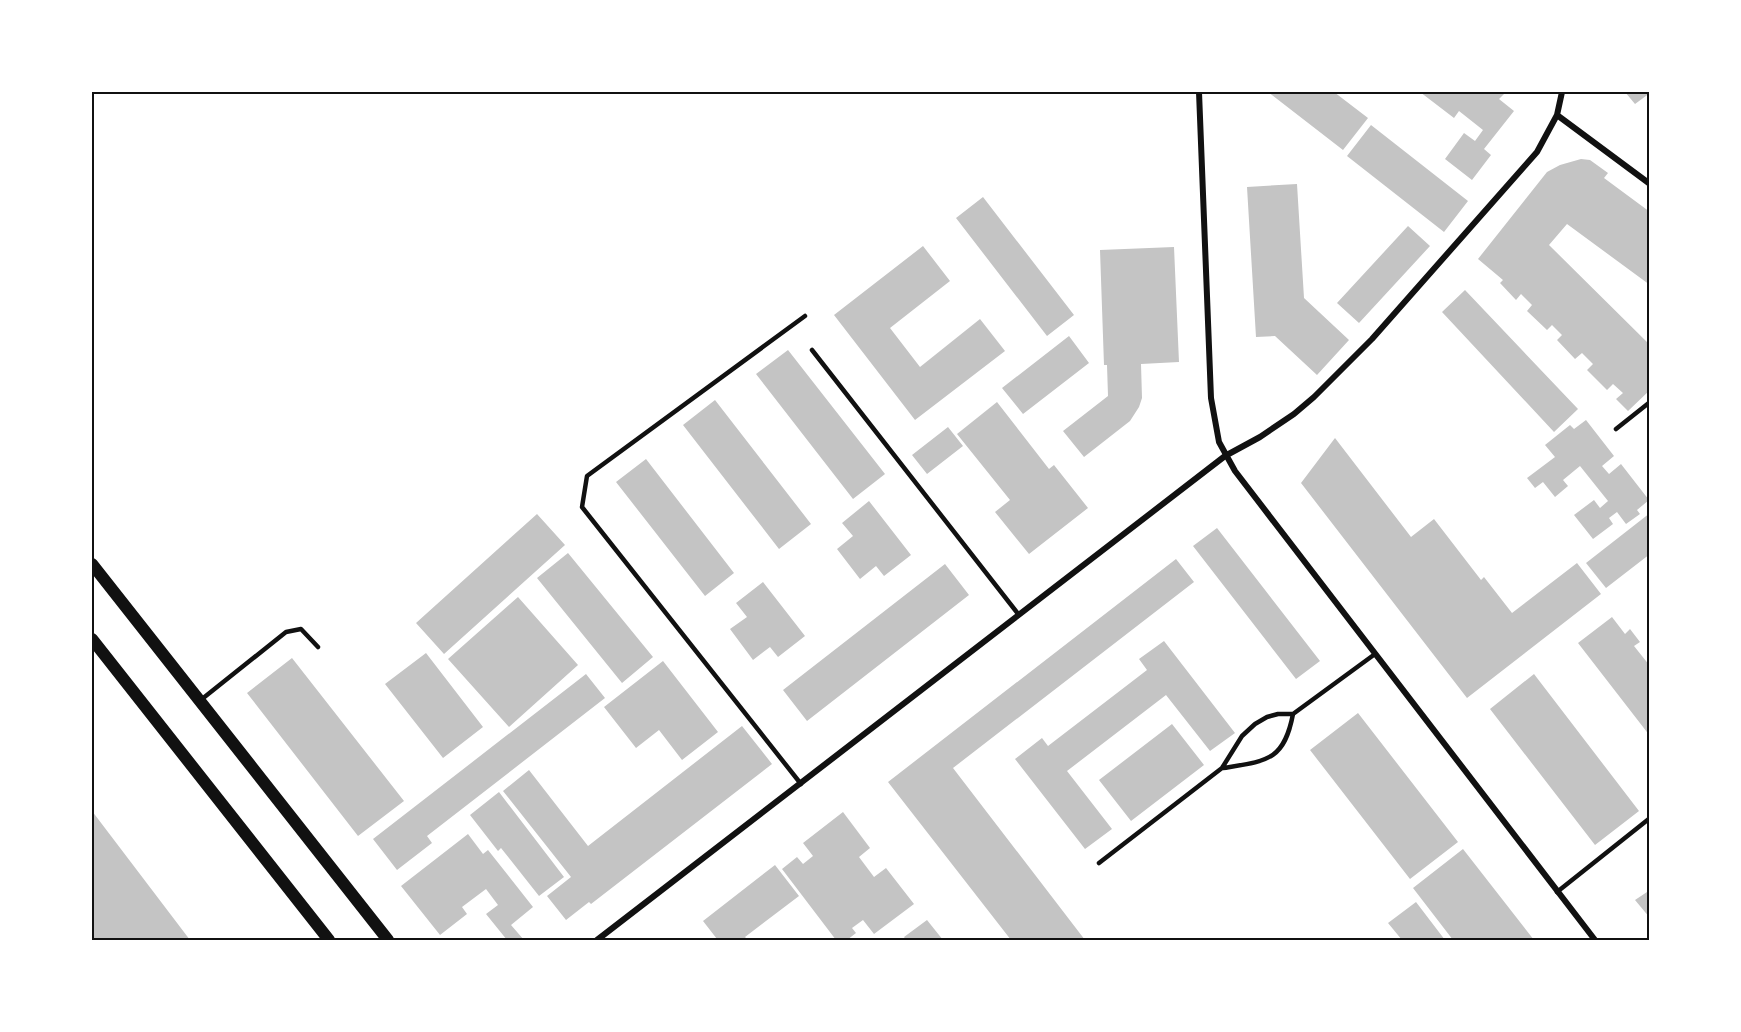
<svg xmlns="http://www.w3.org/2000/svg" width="1741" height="1032" font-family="'Space Grotesk',sans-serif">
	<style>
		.building { fill: #c4c4c4 }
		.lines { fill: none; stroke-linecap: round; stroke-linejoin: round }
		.service { stroke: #111; stroke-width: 4.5 }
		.minor { stroke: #111; stroke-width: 6 }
		.secondary { stroke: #111; stroke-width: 12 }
		.neatline { fill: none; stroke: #111; stroke-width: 2 }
	</style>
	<rect width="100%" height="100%" fill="#fff"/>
	<path class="building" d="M 1268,92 L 1334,92 L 1368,118 L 1343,150 Z
		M 1420,92 L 1501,92 L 1504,94 L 1499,99 L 1514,111 L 1484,149 L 1491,155 L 1472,180 L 1445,159 L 1464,133 L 1475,141 L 1483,130 L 1459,111 L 1454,118 Z
		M 1625,92 L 1650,92 L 1650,93 L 1635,104 Z
		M 1371,125 L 1468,201 L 1444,232 L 1347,156 Z
		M 1581,159 L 1590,160 L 1608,173 L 1604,178 L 1650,212 L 1650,285 L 1567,224 L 1549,245 L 1650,345 L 1650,390 L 1628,411 L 1616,399 L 1623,393 L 1613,384 L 1607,390 L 1587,370 L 1593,364 L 1582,353 L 1575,359 L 1557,340 L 1562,335 L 1552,325 L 1547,330 L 1527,311 L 1532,305 L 1521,294 L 1516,300 L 1500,283 L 1503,280 L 1478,259 L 1547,172 L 1560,165 Z
		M 1297,184 L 1304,298 L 1349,340 L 1317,375 L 1275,336 L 1256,337 L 1247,187 Z
		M 983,197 L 1074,315 L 1047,336 L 956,218 Z
		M 1408,226 L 1430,246 L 1359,323 L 1337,303 Z
		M 923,246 L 950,281 L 890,328 L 920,367 L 980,319 L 1005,351 L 915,420 L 834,315 Z
		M 1174,247 L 1179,362 L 1141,364 L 1142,398 L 1139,407 L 1130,421 L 1084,457 L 1063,431 L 1108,396 L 1107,365 L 1104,365 L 1100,250 Z
		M 1465,290 L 1578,409 L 1554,432 L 1442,312 Z
		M 1069,336 L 1089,363 L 1023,414 L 1002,388 Z
		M 788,350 L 885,474 L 853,499 L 756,374 Z
		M 715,400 L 811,524 L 779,549 L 683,425 Z
		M 997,402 L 1049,469 L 1054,465 L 1088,508 L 1029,554 L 995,512 L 1010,500 L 957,434 Z
		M 1586,420 L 1614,456 L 1602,466 L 1609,474 L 1621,464 L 1649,500 L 1637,510 L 1640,514 L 1626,524 L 1617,512 L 1609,518 L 1613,524 L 1593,539 L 1574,515 L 1594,500 L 1600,508 L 1608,501 L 1580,466 L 1563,480 L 1568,486 L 1555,497 L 1543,482 L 1535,488 L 1527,478 L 1555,457 L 1545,445 L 1570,425 L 1574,429 Z
		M 948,427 L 963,446 L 927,474 L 912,455 Z
		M 1335,438 L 1411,537 L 1434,519 L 1481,580 L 1484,577 L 1512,613 L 1577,563 L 1601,594 L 1467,698 L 1301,483 Z
		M 646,459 L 734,573 L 705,596 L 616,482 Z
		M 869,501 L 911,555 L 884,576 L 876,566 L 860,579 L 837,549 L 853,536 L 842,523 Z
		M 1650,513 L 1650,554 L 1606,588 L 1586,563 Z
		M 537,514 L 565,545 L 444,654 L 416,623 Z
		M 1217,528 L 1320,661 L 1296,679 L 1193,546 Z
		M 568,553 L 653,657 L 622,683 L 537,578 Z
		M 1176,559 L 1194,582 L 953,768 L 1085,940 L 1011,940 L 888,782 Z
		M 945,564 L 969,595 L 807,721 L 783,690 Z
		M 763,582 L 805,636 L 778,657 L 770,647 L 753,660 L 730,629 L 747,617 L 736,603 Z
		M 518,597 L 578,665 L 509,727 L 448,659 Z
		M 1612,617 L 1625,634 L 1630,629 L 1640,642 L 1634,646 L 1650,666 L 1650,736 L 1578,643 Z
		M 1164,641 L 1235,733 L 1210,751 L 1166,695 L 1067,771 L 1112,829 L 1085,849 L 1015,759 L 1042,738 L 1048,746 L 1147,670 L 1139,659 Z
		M 426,653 L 483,727 L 443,758 L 385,684 Z
		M 292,658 L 404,801 L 358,836 L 247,693 Z
		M 663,661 L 718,732 L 682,760 L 659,730 L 636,748 L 604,707 Z
		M 586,674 L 605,698 L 427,836 L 432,843 L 397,870 L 373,839 Z
		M 1534,674 L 1639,811 L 1595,845 L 1490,709 Z
		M 1358,713 L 1458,842 L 1410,879 L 1310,750 Z
		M 1172,724 L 1204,765 L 1131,821 L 1099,780 Z
		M 742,726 L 772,764 L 591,904 L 589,902 L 566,920 L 547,896 L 571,877 L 503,791 L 529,770 L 588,846 Z
		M 499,792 L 564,877 L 539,896 L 501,848 L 498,851 L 470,815 Z
		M 92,811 L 190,940 L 92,940 Z
		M 843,812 L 870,848 L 859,857 L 874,877 L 886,868 L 914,904 L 874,934 L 863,920 L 852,928 L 856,933 L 847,940 L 836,940 L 782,869 L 797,857 L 803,864 L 813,856 L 803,843 Z
		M 468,834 L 483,854 L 488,850 L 533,907 L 511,925 L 524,940 L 507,940 L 486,914 L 498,905 L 486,889 L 462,907 L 467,914 L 440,935 L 401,886 Z
		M 1463,849 L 1534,940 L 1453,940 L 1413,888 Z
		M 775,865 L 799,896 L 745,937 L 748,940 L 715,940 L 717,939 L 703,921 Z
		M 1650,890 L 1650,918 L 1635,900 Z
		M 1416,902 L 1445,940 L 1402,940 L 1388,923 Z
		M 927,920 L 943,940 L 906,940 L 904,937 Z"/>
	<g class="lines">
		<path class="service" d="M 812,350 L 1019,615
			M 1616,429 L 1650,402
			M 202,699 L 286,632 L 301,629 L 318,647
			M 1223,768 C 1267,761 1284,761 1293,714
			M 801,784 L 582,507 L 587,476 L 805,316
			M 1099,863 L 1222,768 L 1242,736 L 1255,724 L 1267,717 L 1278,714 L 1293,714 L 1375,654
			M 1557,892 L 1650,818"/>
		<path class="minor" d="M 1199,92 L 1211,398 L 1219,442 L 1235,471 L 1595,940
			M 1557,115 L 1650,184
			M 597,940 L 1225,456 L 1260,437 L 1294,414 L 1314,397 L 1372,339 L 1537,152 L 1557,115 L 1562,92"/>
		<path class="secondary" d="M 92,564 L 388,940
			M 92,639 L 329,940"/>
	</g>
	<rect width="1741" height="1032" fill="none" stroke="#ffffff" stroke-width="186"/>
	<rect x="93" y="93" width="1555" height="846" class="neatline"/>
</svg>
